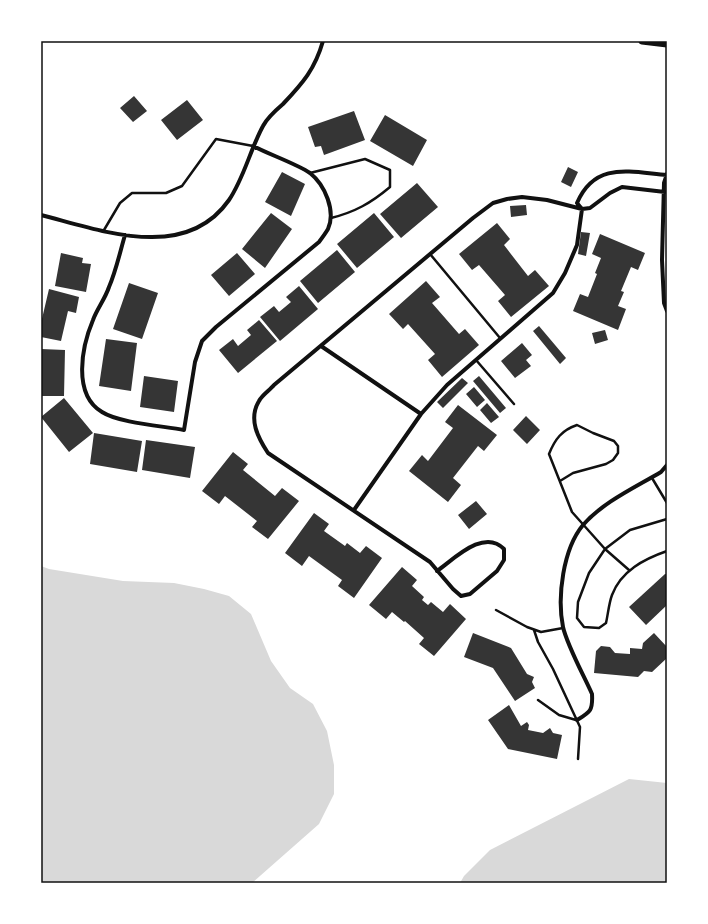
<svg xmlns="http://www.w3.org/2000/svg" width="708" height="924" font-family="'Work Sans',sans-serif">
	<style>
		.water { fill: #d9d9d9 }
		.building { fill: #353535 }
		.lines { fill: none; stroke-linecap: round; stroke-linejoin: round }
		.service { stroke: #111; stroke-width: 2.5 }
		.minor { stroke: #111; stroke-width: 4 }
		.secondary { stroke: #111; stroke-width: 7 }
		.neatline { fill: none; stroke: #111; stroke-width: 1.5 }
	</style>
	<rect width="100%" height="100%" fill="#fff"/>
	<path class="water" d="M 41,566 L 49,569 L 123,581 L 174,583 L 204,589 L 229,596 L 251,614 L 271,661 L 290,688 L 313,704 L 327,731 L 334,765 L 334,794 L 319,824 L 252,883 L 41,883 Z
		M 629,779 L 667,783 L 667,883 L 460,883 L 464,876 L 490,850 Z"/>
	<path class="building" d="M 134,96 L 147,111 L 133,122 L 120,108 Z
		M 187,100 L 203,120 L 177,140 L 161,120 Z
		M 354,111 L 365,140 L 324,155 L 321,146 L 315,147 L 308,127 Z
		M 385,115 L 427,140 L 413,166 L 370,141 Z
		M 568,167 L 578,172 L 571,187 L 561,182 Z
		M 282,172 L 305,184 L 291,216 L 265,202 Z
		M 417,183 L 438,207 L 401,238 L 380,214 Z
		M 526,205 L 527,215 L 511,217 L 510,206 Z
		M 271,213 L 292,229 L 265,268 L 242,249 Z
		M 374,213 L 394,237 L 357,268 L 337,244 Z
		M 497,223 L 510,239 L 504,245 L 514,258 L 528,276 L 535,270 L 549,286 L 511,317 L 498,301 L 505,295 L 479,265 L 472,270 L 459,254 Z
		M 581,232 L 590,233 L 586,256 L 578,254 Z
		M 600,234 L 645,253 L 638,270 L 631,267 L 621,291 L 624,292 L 618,306 L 626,309 L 618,330 L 573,311 L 580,294 L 588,297 L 597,274 L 595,273 L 601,258 L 592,254 Z
		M 337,250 L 355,272 L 318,303 L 300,281 Z
		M 61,253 L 83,258 L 82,263 L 91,264 L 86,292 L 55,286 Z
		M 237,253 L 255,274 L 229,296 L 211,275 Z
		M 426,281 L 440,297 L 432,303 L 459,334 L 465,329 L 479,345 L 442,377 L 428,360 L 435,354 L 408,324 L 403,329 L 389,314 Z
		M 129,283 L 158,293 L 142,339 L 113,329 Z
		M 299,286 L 318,309 L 280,341 L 260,317 L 274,306 L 279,312 L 291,302 L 286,297 Z
		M 49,289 L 79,297 L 76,313 L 68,311 L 61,341 L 41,337 L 41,323 Z
		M 259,320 L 277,341 L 238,373 L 219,350 L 233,339 L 238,346 L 251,335 L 247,330 Z
		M 539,326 L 566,358 L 560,364 L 533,331 Z
		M 605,330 L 608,340 L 595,344 L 592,333 Z
		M 106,339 L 137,343 L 131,391 L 99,386 Z
		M 522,343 L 532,355 L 526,360 L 531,366 L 515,378 L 501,361 Z
		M 41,349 L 65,350 L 64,396 L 41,396 Z
		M 144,376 L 178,381 L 174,412 L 140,407 Z
		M 479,376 L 506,408 L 500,413 L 473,381 Z
		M 462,378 L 468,383 L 443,408 L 437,402 Z
		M 474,387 L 485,400 L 477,407 L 466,394 Z
		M 64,398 L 93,433 L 69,452 L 41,417 Z
		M 487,403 L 499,417 L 491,423 L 480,410 Z
		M 458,405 L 497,435 L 484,451 L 478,446 L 453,478 L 461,485 L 448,502 L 409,471 L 422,455 L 428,461 L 453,428 L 445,422 Z
		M 526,416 L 540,430 L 527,444 L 513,430 Z
		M 94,433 L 142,441 L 137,472 L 90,464 Z
		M 146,440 L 195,447 L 190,478 L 142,470 Z
		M 233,452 L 248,464 L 243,470 L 275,496 L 282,488 L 299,501 L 268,539 L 252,527 L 257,521 L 225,496 L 219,504 L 202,491 Z
		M 476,501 L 487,514 L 469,529 L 458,515 Z
		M 314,513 L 329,524 L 324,531 L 345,546 L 347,543 L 360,553 L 366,546 L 382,558 L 354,598 L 338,586 L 342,580 L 309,556 L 302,566 L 285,553 Z
		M 402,567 L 417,580 L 412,586 L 424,597 L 422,600 L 428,605 L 431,602 L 443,612 L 450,604 L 466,619 L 434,656 L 419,644 L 424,638 L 405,621 L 404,622 L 392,612 L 386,619 L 369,605 Z
		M 665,574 L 667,574 L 667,605 L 646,625 L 629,607 Z
		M 473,633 L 511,648 L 527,674 L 534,677 L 532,682 L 535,688 L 515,701 L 493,668 L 464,657 Z
		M 654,633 L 667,647 L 667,658 L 652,672 L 644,671 L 638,677 L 594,673 L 596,651 L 601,646 L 610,647 L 615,653 L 630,654 L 630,648 L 642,649 L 643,643 Z
		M 509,705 L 521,726 L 527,722 L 529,725 L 528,730 L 543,733 L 550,728 L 553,733 L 562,735 L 557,759 L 508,749 L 488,720 Z"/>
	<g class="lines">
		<path class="service" d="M 310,173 L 365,159 L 390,170 L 390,187 C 371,203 355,212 331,218
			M 104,230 L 120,203 L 132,193 L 166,193 L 182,186 L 216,139 L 253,146
			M 430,254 L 500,338
			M 476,360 L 514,404
			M 652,478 L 667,503
			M 560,481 L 573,473 L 606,464 L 613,460 L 618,453 L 618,446 L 614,441 L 593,433 L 577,425 C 562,430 555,439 549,454 L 572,512 L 605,549 L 629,570
			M 667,519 L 630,530 L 605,549 L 589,573 L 578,602 L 577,618 L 584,627 L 599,628 L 606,623 C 608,614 609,603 612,595 C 621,571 644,559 667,551
			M 496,610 L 527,627 L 541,632 L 563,628
			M 534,630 L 538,642 L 553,669 L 580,727 L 578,759
			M 538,700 L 559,715 L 576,720"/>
		<path class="minor" d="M 667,174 L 664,183 L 662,260 L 664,303 L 667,311
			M 41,215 C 100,230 185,263 229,200 C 244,178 250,150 263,126 C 267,118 276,110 283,104 C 303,83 315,69 323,41
			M 125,235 C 120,252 116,271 109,287 C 105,299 97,309 93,320 C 82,346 72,394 102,412 C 119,423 163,426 184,430 L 195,362 L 202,341 L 216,327 L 319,242 C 322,238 325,234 328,229 C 336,211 325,185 310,173 C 297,164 268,154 253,146
			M 321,346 L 421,414
			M 354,510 L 421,414 L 447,385 L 553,293 L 565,273 L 577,245 L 582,209 L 577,203 C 595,161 630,172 667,175
			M 437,571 C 454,559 484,528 504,549 L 504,560 L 497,571 L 470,594 L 461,596 L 453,589 L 430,562 L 268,453 C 258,438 248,419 259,401 C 262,395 270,390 274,385 L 473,218 L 493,203 L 507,199 L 522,197 L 547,200 L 582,209 L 590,208 L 610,193 L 622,187 L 665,192
			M 577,720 C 590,712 593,711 592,694 C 584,676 567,645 563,627 C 557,597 563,549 583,525 C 603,502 636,487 661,472 L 667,465"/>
		<path class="secondary" d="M 642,41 L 667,44"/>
	</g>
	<rect width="708" height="924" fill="none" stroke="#ffffff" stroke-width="84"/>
	<rect x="42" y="42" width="624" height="840" class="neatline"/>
</svg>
